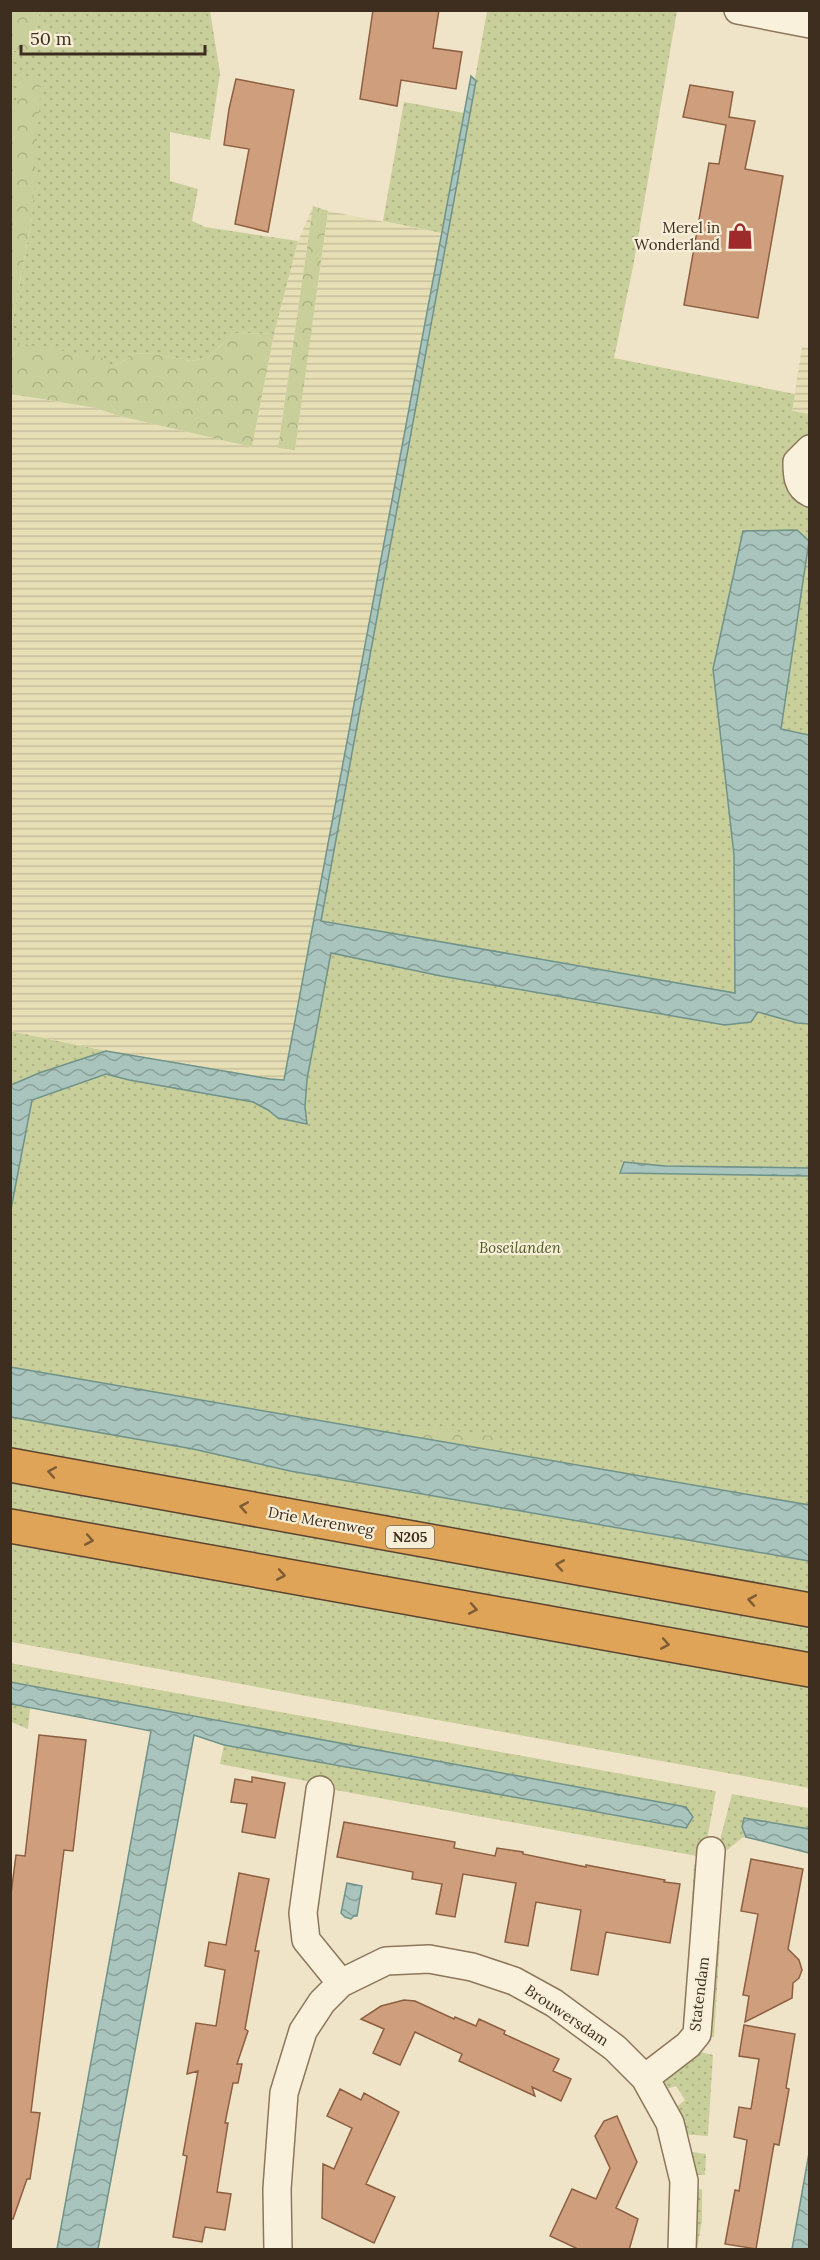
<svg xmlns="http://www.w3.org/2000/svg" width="820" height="2260" font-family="Lora,serif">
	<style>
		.farmland { fill: url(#farmland-rules) }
		.green { fill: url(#green-dots) }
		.forest { fill: url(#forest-crowns) }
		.water { fill: url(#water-waves); stroke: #6f938a; stroke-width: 1.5 }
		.building { fill: #cf9f7d; stroke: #8d5f41; stroke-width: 1.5 }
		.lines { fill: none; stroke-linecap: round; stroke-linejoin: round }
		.minor-casing { stroke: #8d765c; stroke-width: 30 }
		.highway-casing { stroke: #5b4430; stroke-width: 36 }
		.minor { stroke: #faf1dc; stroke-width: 27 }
		.highway { stroke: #e0a458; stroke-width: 33 }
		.oneway { stroke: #7e5d36 }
		.labels { text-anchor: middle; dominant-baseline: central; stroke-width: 4.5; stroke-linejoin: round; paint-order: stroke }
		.shield { fill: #f7eed8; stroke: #756857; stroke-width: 1.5 }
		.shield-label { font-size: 14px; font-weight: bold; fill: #3d2e20 }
		.poi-label { font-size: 15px; fill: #3d2e20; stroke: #f7eed8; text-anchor: end }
		.park-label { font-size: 15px; font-style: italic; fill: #4d5a26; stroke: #f7eed8 }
		.street-label { font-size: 15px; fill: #3d2e20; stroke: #f7eed8 }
	</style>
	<defs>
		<pattern id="farmland-rules" width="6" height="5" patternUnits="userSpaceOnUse" patternTransform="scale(1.5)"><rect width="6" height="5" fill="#e6deb5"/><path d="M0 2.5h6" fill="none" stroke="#c6bf9b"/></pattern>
		<pattern id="green-dots" width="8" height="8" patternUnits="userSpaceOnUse" patternTransform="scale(1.5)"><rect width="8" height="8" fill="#c9cf9b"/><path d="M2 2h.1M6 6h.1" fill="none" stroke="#aeb285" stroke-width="1.8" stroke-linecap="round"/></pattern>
		<pattern id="forest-crowns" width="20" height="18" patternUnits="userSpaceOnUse" patternTransform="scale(1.5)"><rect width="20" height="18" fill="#c9cf9b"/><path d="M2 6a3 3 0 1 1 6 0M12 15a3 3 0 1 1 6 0" fill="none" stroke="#aeb285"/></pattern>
		<pattern id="water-waves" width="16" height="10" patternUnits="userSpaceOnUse" patternTransform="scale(1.5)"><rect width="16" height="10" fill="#a9c4bc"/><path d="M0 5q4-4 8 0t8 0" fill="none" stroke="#8ba098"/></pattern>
	</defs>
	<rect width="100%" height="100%" fill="#f0e4c8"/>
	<path class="farmland" d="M 313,206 L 278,448 L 295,450 L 328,211 L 442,233 L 284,1080 L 106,1051 L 11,1031 L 10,394 L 96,408 L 119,416 L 252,447 L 274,334 L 298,241 Z
		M 802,347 L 809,348 L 809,414 L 792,411 Z"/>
	<path class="green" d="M 40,11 L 210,11 L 220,73 L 210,140 L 170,132 L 170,181 L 198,189 L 192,221 L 205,227 L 298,241 L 274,334 L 233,333 L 209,357 L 191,361 L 155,354 L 135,353 L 116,366 L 13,342 L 11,338 L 11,329 L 32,218 L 20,80 L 11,135 L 10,50 L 30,53 Z
		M 487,11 L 677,11 L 633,267 L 614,358 L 795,394 L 792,411 L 809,414 L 809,1595 L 11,1449 L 10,1031 L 106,1051 L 284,1080 L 423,345 L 428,345 Z
		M 404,102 L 464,113 L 442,233 L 383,221 Z
		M 10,1479 L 809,1621 L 809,1656 L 11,1511 Z
		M 10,1544 L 809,1685 L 809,1788 L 11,1642 Z
		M 10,1663 L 716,1791 L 705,1851 L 702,1857 L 330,1789 L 331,1780 L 319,1776 L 311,1782 L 220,1764 L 224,1745 L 685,1828 L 693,1817 L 686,1807 L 11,1682 Z
		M 11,1704 L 30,1708 L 28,1729 L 11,1722 Z
		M 732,1794 L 809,1808 L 809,1829 L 744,1819 L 742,1827 L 746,1837 L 742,1838 L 726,1851 L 723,1878 L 716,1877 L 721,1836 Z
		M 694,1864 L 700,1867 L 696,1951 L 689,1951 Z
		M 713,1941 L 720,1941 L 714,2037 L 705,2038 Z
		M 693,2050 L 713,2055 L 708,2136 L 681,2134 L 671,2108 L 679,2105 L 685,2100 L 676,2086 L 663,2090 L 658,2079 Z
		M 686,2151 L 706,2154 L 705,2175 L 690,2175 Z
		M 702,2189 L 702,2221 L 697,2249 L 687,2250 L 693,2190 Z"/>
	<path class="forest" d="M 10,11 L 40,11 L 30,53 L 11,50 Z
		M 20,79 L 41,81 L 32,218 L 11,329 L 10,135 Z
		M 313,206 L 328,211 L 295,450 L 278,448 Z
		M 233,333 L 274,334 L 252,447 L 119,416 L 96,408 L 11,394 L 11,338 L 13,342 L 102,358 L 105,362 L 116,366 L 135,353 L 155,354 L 191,361 L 209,357 Z
		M 410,1425 L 498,1437 L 500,1451 L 403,1435 Z"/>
	<path class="water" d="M 471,76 L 476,81 L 321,921 L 735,993 L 734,855 L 713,669 L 743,531 L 797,530 L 809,541 L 781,729 L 809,735 L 809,1024 L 797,1023 L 758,1012 L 751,1022 L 725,1025 L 441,976 L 331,953 L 307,1079 L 305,1107 L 307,1124 L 278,1118 L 268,1110 L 253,1102 L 129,1080 L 106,1074 L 32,1100 L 11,1209 L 11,1085 L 39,1073 L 106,1051 L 270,1079 L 284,1080 Z
		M 624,1162 L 665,1166 L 809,1168 L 809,1176 L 620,1173 Z
		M 10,1367 L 809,1505 L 809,1561 L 290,1471 L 193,1449 L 11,1417 Z
		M 10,1682 L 686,1807 L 693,1817 L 686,1828 L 224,1745 L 194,1735 L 98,2249 L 57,2249 L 151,1731 L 11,1704 Z
		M 744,1818 L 809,1829 L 809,1853 L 746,1837 L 742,1827 Z
		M 347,1883 L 362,1886 L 357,1916 L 354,1916 L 351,1919 L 345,1917 L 341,1913 Z
		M 809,2153 L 809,2249 L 792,2249 Z"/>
	<path class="building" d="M 373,10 L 439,10 L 433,48 L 462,52 L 456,89 L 401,80 L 397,106 L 360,99 Z
		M 236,79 L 294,90 L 268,232 L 235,224 L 249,149 L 224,145 L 229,109 Z
		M 690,85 L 733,92 L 729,117 L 755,121 L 745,169 L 783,176 L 758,318 L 684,305 L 709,163 L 719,164 L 726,125 L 683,117 Z
		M 39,1735 L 86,1740 L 73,1851 L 64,1850 L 31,2112 L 40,2113 L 30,2179 L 27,2179 L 13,2219 L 10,2218 L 10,1902 L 16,1855 L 25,1856 Z
		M 252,1777 L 285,1783 L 275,1838 L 242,1832 L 247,1804 L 231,1802 L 235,1779 L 252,1782 Z
		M 344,1822 L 455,1842 L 454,1848 L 495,1856 L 497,1848 L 523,1852 L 523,1854 L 586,1867 L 586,1865 L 665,1880 L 664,1882 L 680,1884 L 670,1943 L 606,1932 L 598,1975 L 571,1970 L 581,1910 L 536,1902 L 528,1946 L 505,1942 L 516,1883 L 463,1874 L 455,1917 L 436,1914 L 442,1884 L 412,1879 L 413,1872 L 337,1857 Z
		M 751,1859 L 803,1869 L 788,1949 L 799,1960 L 802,1970 L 799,1978 L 793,1983 L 792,1998 L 745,2022 L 749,1996 L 743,1995 L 758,1914 L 741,1911 Z
		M 239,1873 L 269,1879 L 255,1951 L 259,1951 L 245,2029 L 248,2031 L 237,2064 L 242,2064 L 238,2083 L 233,2083 L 225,2123 L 228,2123 L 217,2192 L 231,2194 L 225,2230 L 205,2227 L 202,2242 L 173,2237 L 187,2156 L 183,2155 L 198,2071 L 187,2074 L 196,2023 L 216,2026 L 225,1970 L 205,1966 L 209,1942 L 226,1945 Z
		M 404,2000 L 415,2001 L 454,2019 L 455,2017 L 476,2026 L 479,2019 L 505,2031 L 504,2034 L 559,2059 L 553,2071 L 571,2079 L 561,2101 L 532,2087 L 535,2096 L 459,2061 L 462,2054 L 415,2032 L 400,2065 L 373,2053 L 384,2029 L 361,2019 L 381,2006 Z
		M 744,2025 L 795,2034 L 786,2088 L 789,2089 L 779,2145 L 774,2144 L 756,2249 L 725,2244 L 735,2190 L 739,2191 L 747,2140 L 734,2137 L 739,2107 L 751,2109 L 759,2059 L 739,2056 Z
		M 340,2089 L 361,2100 L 364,2093 L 399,2112 L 366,2184 L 395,2197 L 374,2243 L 322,2218 L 323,2164 L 334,2169 L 352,2128 L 327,2116 Z
		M 617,2116 L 637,2162 L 616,2208 L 638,2219 L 629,2250 L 580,2250 L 550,2236 L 572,2189 L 596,2199 L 610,2168 L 595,2136 L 604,2121 Z"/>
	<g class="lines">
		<defs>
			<path id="minor" d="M 738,10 L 810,24
				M 810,449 L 797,462 C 797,474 797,487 810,493
				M 320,1790 L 303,1913 L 306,1940 L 341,1983
				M 278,2250 L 277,2189 L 284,2093 L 303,2031 L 322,2002 L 341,1983 L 386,1961 L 429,1959 L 472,1967 L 514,1981 L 554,2003 L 615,2048 L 645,2078
				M 682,2250 L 684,2181 L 670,2123 L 645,2078 L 688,2045 L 697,2034 L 711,1851"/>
			<path id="highway" d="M 10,1465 L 810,1610
				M 10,1526 L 810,1670"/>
		</defs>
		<use href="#minor" class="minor-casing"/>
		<use href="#highway" class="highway-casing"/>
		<use href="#minor" class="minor"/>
		<use href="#highway" class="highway"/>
	</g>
	<defs><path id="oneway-chevron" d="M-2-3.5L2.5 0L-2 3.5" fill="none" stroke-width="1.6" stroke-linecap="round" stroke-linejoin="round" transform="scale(1.5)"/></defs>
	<g class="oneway">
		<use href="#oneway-chevron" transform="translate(52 1472) rotate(-170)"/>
		<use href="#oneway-chevron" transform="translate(244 1507) rotate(-170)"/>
		<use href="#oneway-chevron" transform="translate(89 1540) rotate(10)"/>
		<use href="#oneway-chevron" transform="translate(560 1565) rotate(-170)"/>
		<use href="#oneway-chevron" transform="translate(281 1575) rotate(10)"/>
		<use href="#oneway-chevron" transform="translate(752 1600) rotate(-170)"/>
		<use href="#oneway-chevron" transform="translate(473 1609) rotate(10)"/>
		<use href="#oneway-chevron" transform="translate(665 1644) rotate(10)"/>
	</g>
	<defs>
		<symbol id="shop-bare" viewBox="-9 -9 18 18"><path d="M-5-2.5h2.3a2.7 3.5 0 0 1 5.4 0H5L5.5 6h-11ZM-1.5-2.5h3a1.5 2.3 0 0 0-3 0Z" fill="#9e2a2b" stroke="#f7eed8" stroke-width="2.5" paint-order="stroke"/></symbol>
	</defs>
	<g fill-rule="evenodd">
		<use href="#shop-bare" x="721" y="217" width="38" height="38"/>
	</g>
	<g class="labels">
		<rect class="shield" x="386" y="1526" width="48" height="22" rx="4.5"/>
		<g class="shield-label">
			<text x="410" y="1537">N205</text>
		</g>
		<g class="poi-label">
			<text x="720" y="227">Merel in<tspan x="720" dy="17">Wonderland</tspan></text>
		</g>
		<g class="park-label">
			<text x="520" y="1247">Boseilanden</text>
		</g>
		<g class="street-label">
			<text transform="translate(321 1521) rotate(10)">Drie Merenweg</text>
			<text transform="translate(699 1994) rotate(-83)">Statendam</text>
			<text transform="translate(567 2015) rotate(34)">Brouwersdam</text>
		</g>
	</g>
	<rect width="820" height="2260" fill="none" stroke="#3d2e20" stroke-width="24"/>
	<path d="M21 45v9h184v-9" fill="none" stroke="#3d2e20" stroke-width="3"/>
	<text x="30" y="45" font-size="18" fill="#3d2e20" stroke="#f7eed8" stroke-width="4.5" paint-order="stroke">50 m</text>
</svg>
